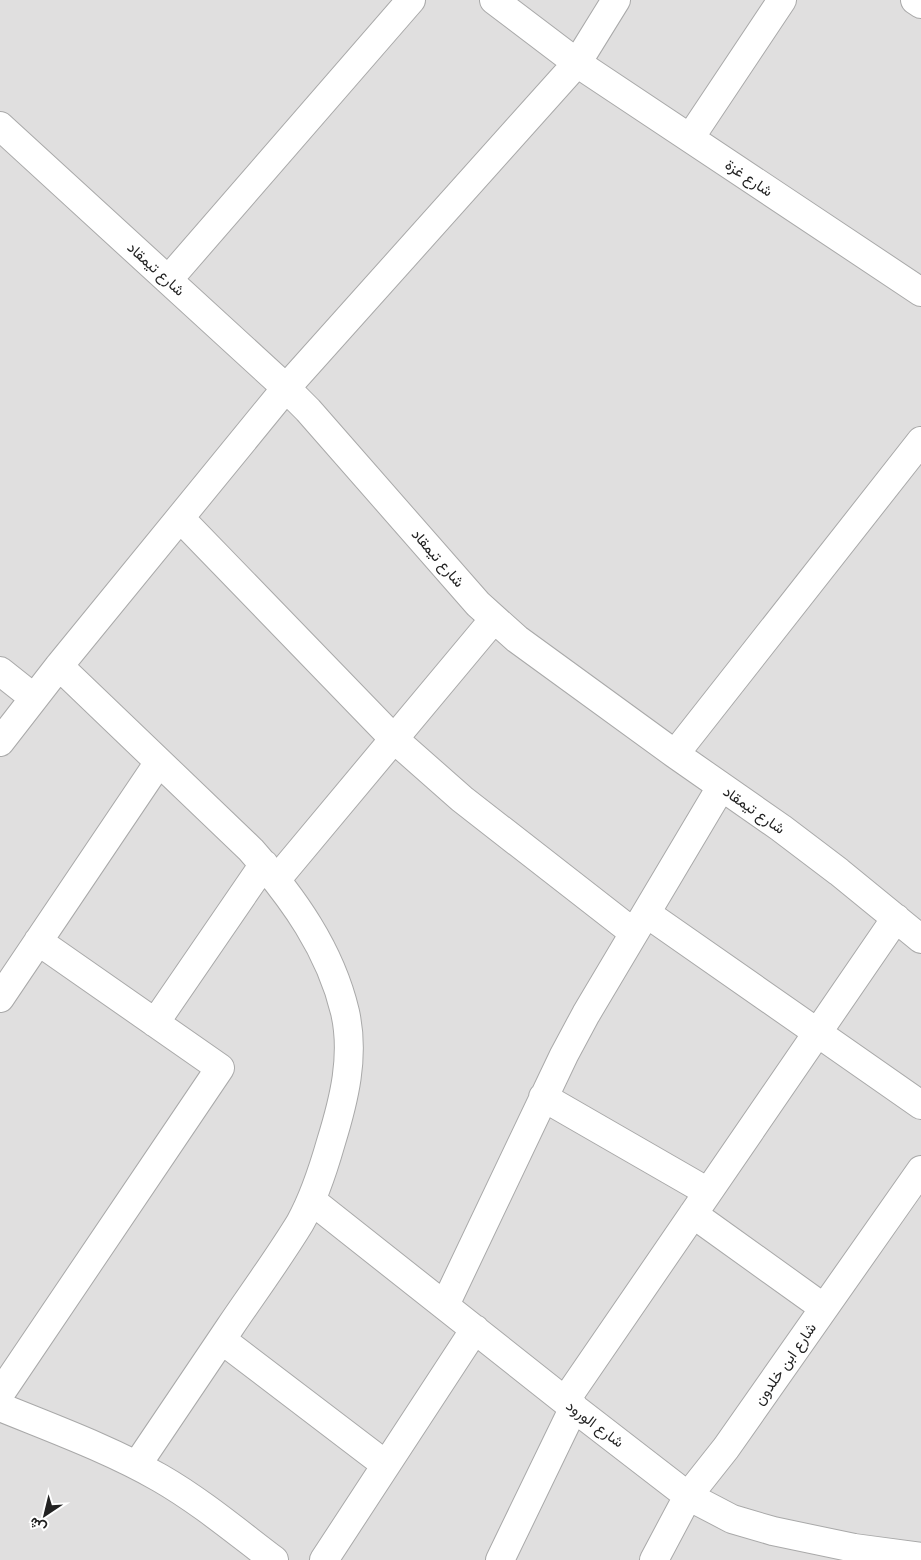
<svg xmlns="http://www.w3.org/2000/svg" width="921" height="1560" font-family="'Varela Round',Vazirmatn,sans-serif">
	<style>
		.residential { fill: #e0dfdf }
		.lines { fill: none; stroke-linecap: round; stroke-linejoin: round }
		.minor-casing { stroke: #a9a9a9; stroke-width: 30 }
		.minor { stroke: #fff; stroke-width: 28 }
		.labels { text-anchor: middle; dominant-baseline: central; stroke-width: 5; stroke-linejoin: round; paint-order: stroke }
		.street-label { font-size: 15px; fill: #222; stroke: #fff }
	</style>
	<rect width="100%" height="100%" fill="#f2efe9"/>
	<path class="residential" d="M 0,0 L 921,0 L 921,1560 L 0,1560 Z"/>
	<g class="lines">
		<defs>
			<path id="minor" d="M 494,0 L 577,63 L 921,292
				M 915,0 L 921,4
				M 0,126 L 286,388 L 308,410 L 478,604 L 517,639 L 675,754 L 781,828 L 839,872 L 921,939
				M 690,138 L 782,0
				M 168,280 L 411,0
				M 180,518 L 394,739 L 462,799 L 634,933
				M 59,666 L 251,850 C 293,898 330,949 345,1012 C 355,1056 344,1100 331,1142 C 323,1170 314,1198 300,1223 C 278,1259 253,1293 230,1327 C 199,1373 168,1419 137,1465
				M 0,671 L 34,698
				M 0,742 L 59,666 L 286,388 L 577,63 L 616,0
				M 675,754 L 921,441
				M 277,879 L 494,619
				M 646,913 L 921,1105
				M 0,998 L 159,762
				M 155,1023 L 264,864
				M 543,1097 L 708,1192
				M 311,1200 L 565,1401 L 688,1496 L 732,1519 L 773,1531 L 854,1548 L 921,1557
				M 693,1214 L 824,1308
				M 445,1305 L 564,1055 L 586,1014 L 721,787
				M 222,1340 L 386,1465
				M 0,1394 L 220,1068 L 38,941
				M 565,1401 L 896,918
				M 0,1407 C 54,1429 109,1449 160,1478 C 200,1501 237,1532 274,1560
				M 324,1560 L 475,1329
				M 500,1560 L 574,1407
				M 654,1560 L 688,1496 L 726,1448 L 921,1170"/>
		</defs>
		<use href="#minor" class="minor-casing"/>
		<use href="#minor" class="minor"/>
	</g>
	<g class="labels">
		<g class="street-label">
			<text transform="translate(749 178) rotate(34)">شارع غزة</text>
			<text transform="translate(156 269) rotate(42)">شارع تيمقاد</text>
			<text transform="translate(438 558) rotate(49)">شارع تيمقاد</text>
			<text transform="translate(754 810) rotate(35)">شارع تيمقاد</text>
			<text transform="translate(785 1364) rotate(-55)">شارع ابن خلدون</text>
			<text transform="translate(595 1424) rotate(37)">شارع الورود</text>
		</g>
	</g>
	<g transform="translate(45 1515) rotate(215)" stroke="#ffffff" stroke-width="4" paint-order="stroke">
	<path d="M0-4L9 19L0 12L-9 19Z" fill="#222222"/>
	<text y="-8" font-size="14" font-weight="bold" text-anchor="middle" fill="#222222">ش</text>
	</g>
</svg>
